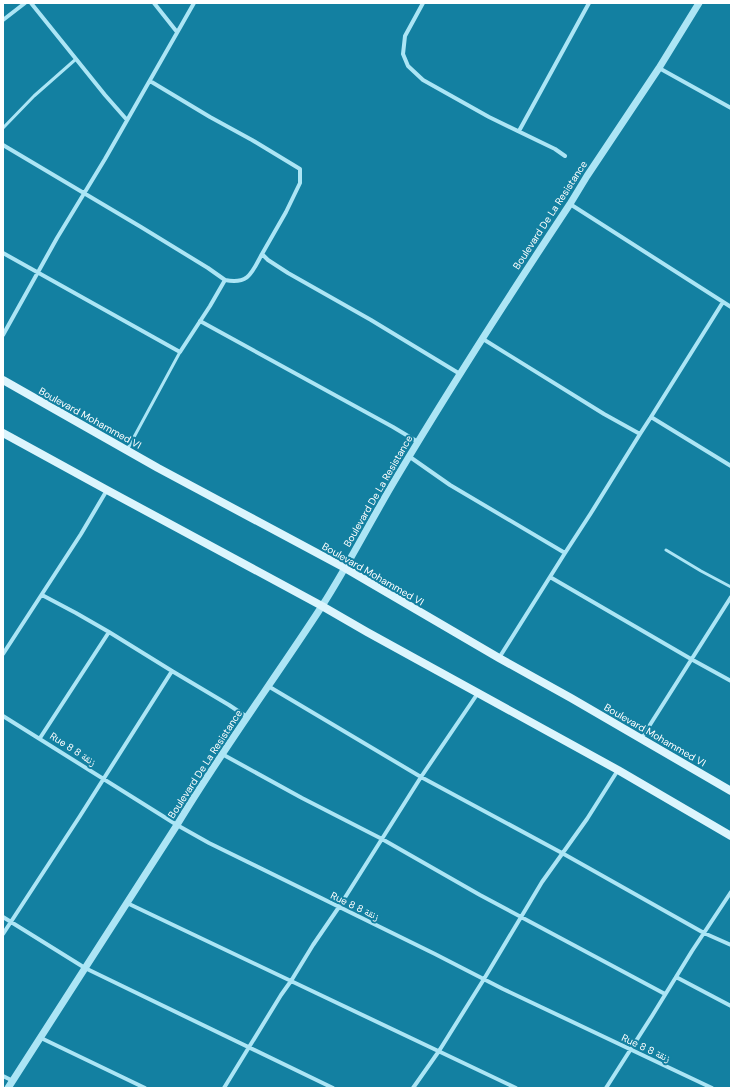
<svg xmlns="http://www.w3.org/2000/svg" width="734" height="1091" font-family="'DM Sans','Noto Naskh Arabic',sans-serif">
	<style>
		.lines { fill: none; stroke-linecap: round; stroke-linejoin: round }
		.service { stroke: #ace5f5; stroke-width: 3 }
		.minor { stroke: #ace5f5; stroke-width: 4 }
		.tertiary { stroke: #ace5f5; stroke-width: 7 }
		.secondary { stroke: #dcf5fd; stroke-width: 8 }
		.labels { text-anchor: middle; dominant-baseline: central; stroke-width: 4; stroke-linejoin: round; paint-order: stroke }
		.street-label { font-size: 10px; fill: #fff; stroke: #1380a1 }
	</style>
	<rect width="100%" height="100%" fill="#1380a1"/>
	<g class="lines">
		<path class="service" d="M 3,128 L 34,96 L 76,59
			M 127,450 L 180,352
			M 666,550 L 701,571 L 731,587"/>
		<path class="minor" d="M 31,3 L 105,95 L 127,120
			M 154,3 L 177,32
			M 423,3 L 405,36 L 403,54 L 408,66 L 423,80 L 489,117 L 555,149 L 565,156
			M 3,20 L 25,3
			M 659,68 L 731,108
			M 150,81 L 210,117 L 252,140 L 300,169 L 300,183 L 286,212 L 262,254 L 268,260 L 288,273 L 371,320 L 460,374
			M 519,131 L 589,3
			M 3,145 L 141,227 L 208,268 L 225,280 L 210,306 L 180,352 L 3,253
			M 570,204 L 731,307
			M 225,280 C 249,285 252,272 262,254
			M 200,321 L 393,427 L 418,442
			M 3,335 L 57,238 L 105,159 L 194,3
			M 483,339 L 604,414 L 640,434
			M 651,417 L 731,466
			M 410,457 L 450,485 L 565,553
			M 550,577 L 691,659 L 731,681
			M 42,595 L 76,613 L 109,632 L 172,671 L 229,705 L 247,717
			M 3,654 L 81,534 L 107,490
			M 499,658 L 565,553 L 591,513 L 640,434 L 651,417 L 723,302
			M 268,686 L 421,777 L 562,853 L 704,933 L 731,945
			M 3,716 L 177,825 L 209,843 L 435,954 L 503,989 L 712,1088
			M 40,738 L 109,632
			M 641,739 L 731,597
			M 222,754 L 302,798 L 382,839 L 480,895 L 665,994
			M 127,903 L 516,1088
			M 3,917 L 85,968 L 333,1088
			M 3,934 L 80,816 L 172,671
			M 676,977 L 731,1006
			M 41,1038 L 145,1088
			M 3,1076 L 13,1081
			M 224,1088 L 281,995 L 291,981 L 313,945 L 339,907 L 421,777 L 478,693
			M 413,1088 L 439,1051 L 484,979 L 542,882 L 587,819 L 618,770
			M 606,1088 L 652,1016 L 692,951 L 731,892"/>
		<path class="tertiary" d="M 8,1088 L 177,825 C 222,750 274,680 322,606 C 349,564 372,518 398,475 C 453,383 511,293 570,204 L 587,176 L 659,68 L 699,3"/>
		<path class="secondary" d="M 3,380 L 158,468 L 345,568 L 499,658 L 571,698 L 731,791
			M 3,433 L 107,490 L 322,606 L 367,632 L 618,770 L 731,836"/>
	</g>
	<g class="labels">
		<g class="street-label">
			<text transform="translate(550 215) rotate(-57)">Boulevard De La Resistance</text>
			<text transform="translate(90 418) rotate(29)">Boulevard Mohammed VI</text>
			<text transform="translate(378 491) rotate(-60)">Boulevard De La Resistance</text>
			<text transform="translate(373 574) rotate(30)">Boulevard Mohammed VI</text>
			<text transform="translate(655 735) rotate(30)">Boulevard Mohammed VI</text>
			<text transform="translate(73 749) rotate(33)">Rue 8 8 زنقة</text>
			<text transform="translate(205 764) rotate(-57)">Boulevard De La Resistance</text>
			<text transform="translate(355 906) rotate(26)">Rue 8 8 زنقة</text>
			<text transform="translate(646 1048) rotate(25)">Rue 8 8 زنقة</text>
		</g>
	</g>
	<rect width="734" height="1091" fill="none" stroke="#ffffff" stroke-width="8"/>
</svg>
